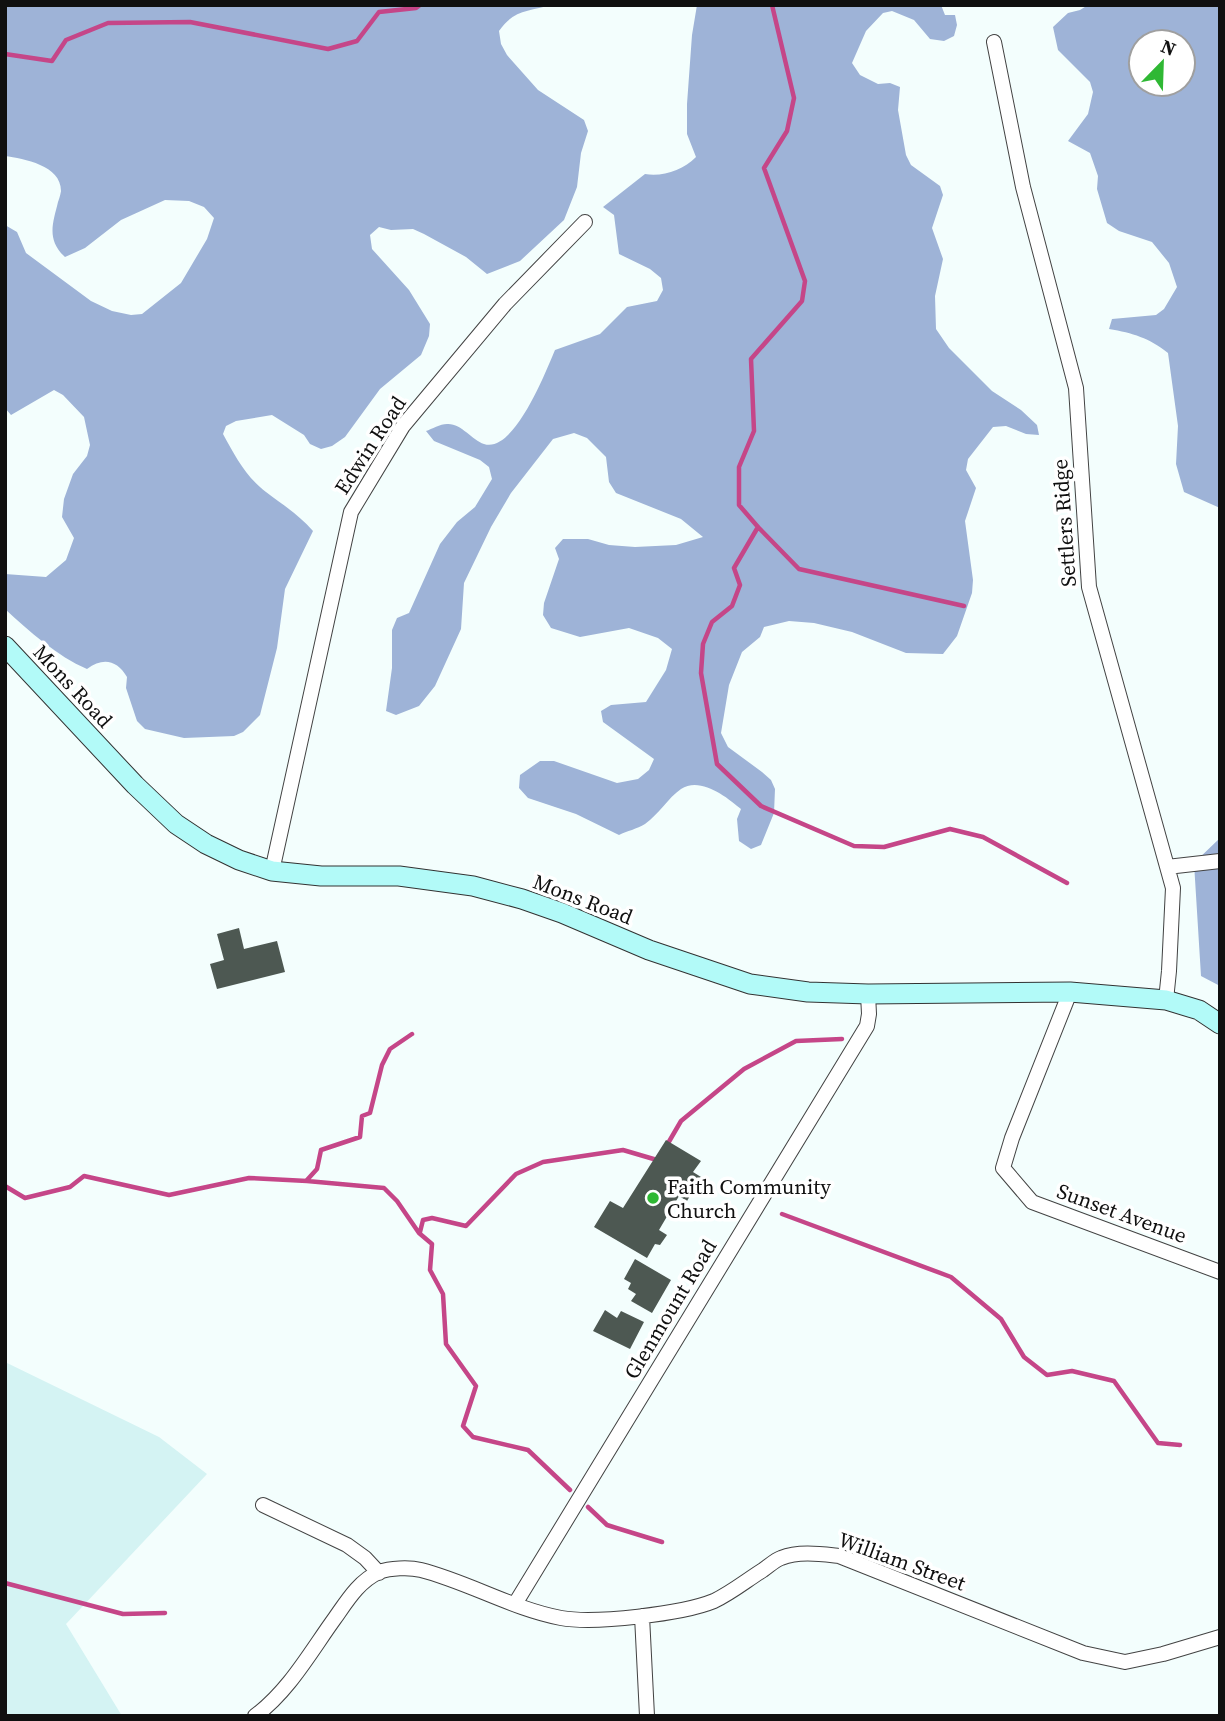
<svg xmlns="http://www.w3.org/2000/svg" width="1225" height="1721" font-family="'Source Serif 4',serif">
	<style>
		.farmland { fill: #d4f3f3 }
		.forest { fill: #9eb3d7; fill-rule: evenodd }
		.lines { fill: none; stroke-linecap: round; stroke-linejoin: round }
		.stream { stroke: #c54688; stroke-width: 4.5 }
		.building { fill: #4d5852 }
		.minor-casing { stroke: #434343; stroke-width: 16 }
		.secondary-casing { stroke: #323232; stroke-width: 21 }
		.minor { stroke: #fff; stroke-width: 14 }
		.secondary { stroke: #b2faf8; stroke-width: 19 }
		.poi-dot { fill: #2fb834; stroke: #fff; stroke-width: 2.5 }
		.labels { text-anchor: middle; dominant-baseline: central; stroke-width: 7; stroke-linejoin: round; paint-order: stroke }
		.street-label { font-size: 21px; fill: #101010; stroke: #fff }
		.poi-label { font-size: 21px; fill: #101010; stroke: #fff; text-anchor: start }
	</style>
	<rect width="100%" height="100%" fill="#f3fefd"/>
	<path class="farmland" d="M 5,1362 L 159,1437 L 207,1474 L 66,1624 L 122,1716 L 5,1716 Z"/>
	<path class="forest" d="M 5,5 L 552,5 C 529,11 513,10 499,31 L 501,44 L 507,55 L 538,90 L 584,120 L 588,131 L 581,153 L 577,187 L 564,220 L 520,261 L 487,274 L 466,257 L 424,234 L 413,229 L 391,230 L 379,227 L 370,235 L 372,249 L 409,290 L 430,324 L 429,336 L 421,355 L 380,389 L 345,437 L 332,446 L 321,449 L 310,444 L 304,435 L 272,415 L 236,421 L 226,426 L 223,434 C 235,456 246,477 266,492 C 283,505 298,514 313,531 L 285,589 L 277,648 L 260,715 L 243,732 L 234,736 L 184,738 L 145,729 L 137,721 L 126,688 L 127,677 C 117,660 103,657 87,669 C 57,656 30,632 5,609 L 5,574 L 46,577 L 66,560 L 74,538 L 62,517 L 64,499 L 73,474 L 87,456 L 90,445 L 84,417 L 63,395 L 54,390 L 11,415 L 5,408 L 5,225 L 17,232 L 26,253 L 91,301 L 112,311 L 131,315 L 142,314 L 181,283 L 207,239 L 214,218 L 204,207 L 189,201 L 165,200 L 121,220 L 85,248 L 65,257 C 46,239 53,223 58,202 C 59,200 61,192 61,191 C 61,165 24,159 5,156 Z
		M 697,5 L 941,5 L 945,15 L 955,15 L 957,25 L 954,36 L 944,41 L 930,39 L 914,20 L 892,11 L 883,13 L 866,31 L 852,63 L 860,75 L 878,84 L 890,83 L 900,87 L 898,110 L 906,155 L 911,165 L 940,186 L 943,195 L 932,228 L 943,259 L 935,296 L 936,329 L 949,348 L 992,391 L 1021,410 L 1037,425 L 1039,435 L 1026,434 L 1006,426 L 993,427 L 968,459 L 966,470 L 976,488 L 965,521 L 973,580 L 972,593 L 957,636 L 943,654 L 906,653 L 852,632 L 814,623 L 789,621 L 764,627 L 760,637 L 742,652 L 729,685 L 721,733 L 728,747 L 762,772 L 771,780 L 775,789 L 774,813 L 761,845 L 751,849 L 739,841 L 737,819 L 741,809 C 727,797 700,776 681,789 C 668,798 659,814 645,824 C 637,829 627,831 619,835 L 576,814 L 528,798 L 519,788 L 520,775 L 540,761 L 554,761 L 617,783 L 638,779 L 649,770 L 654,759 L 603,722 L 601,711 L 611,705 L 646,702 L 666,670 L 672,649 L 658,638 L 629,628 L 580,637 L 551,628 L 543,615 L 544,603 L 559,559 L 555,548 L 563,539 L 588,539 L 609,545 L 635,547 L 676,545 L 703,537 L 681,519 L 616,493 L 609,482 L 606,457 L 587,438 L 574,433 L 553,439 L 511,493 L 491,527 L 464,583 L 461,629 L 435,686 L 419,706 L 396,715 L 386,711 L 392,668 L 392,630 L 397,618 L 409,613 L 440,544 L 457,522 L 475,507 L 492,479 L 489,467 L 480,460 L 434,441 L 426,431 C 432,429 440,424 447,424 C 461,423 472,440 484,444 C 514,454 546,371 555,350 L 600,334 L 627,307 L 657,301 L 663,290 L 661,278 L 650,269 L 619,254 L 614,215 L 603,207 L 645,174 C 663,177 683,170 696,157 L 687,134 L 687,104 L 692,35 Z
		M 1088,5 L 1220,5 L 1220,508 L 1184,492 L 1176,464 L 1178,426 L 1168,353 C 1149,338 1133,333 1109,329 L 1112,319 L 1156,315 L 1164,309 L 1177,287 L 1169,263 L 1152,242 L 1119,231 L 1107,223 L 1097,189 L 1098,176 L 1090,153 L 1068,141 L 1088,114 L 1093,92 L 1090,82 L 1058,50 L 1053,27 L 1068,13 L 1080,10 ZM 1141,42 L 1183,42 L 1183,84 L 1141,84 Z
		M 1220,838 L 1220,986 L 1201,976 L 1194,863 Z"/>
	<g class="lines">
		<path class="stream" d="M 772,5 L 794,98 L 787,131 L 764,168 L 805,281 L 802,301 L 751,359 L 754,431 L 739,467 L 739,505 L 758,527 L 799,569 L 964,606
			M 5,54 L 52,61 L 66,40 L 108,23 L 190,22 L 328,49 L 357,41 L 379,12 L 416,8 L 420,5
			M 758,527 L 734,568 L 740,585 L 732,606 L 712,622 L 703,644 L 701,673 L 717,764 L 761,806 L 854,846 L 884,847 L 950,829 L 983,837 L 1067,883
			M 667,1145 L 681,1121 L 744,1069 L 796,1041 L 842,1039
			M 307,1180 L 317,1169 L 321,1150 L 360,1137 L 362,1116 L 370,1113 L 382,1065 L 390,1049 L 412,1034
			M 5,1186 L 25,1198 L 70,1187 L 84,1176 L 169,1195 L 249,1178 L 307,1181 L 384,1188 L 397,1201 L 419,1233 L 432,1244 L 430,1270 L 443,1294 L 446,1344 L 476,1386 L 463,1426 L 473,1437 L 528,1450 L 570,1490
			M 782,1214 L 951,1277 L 1001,1319 L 1024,1357 L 1047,1375 L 1072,1371 L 1114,1381 L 1158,1443 L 1180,1445
			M 420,1232 L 423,1220 L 432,1218 L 466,1226 L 516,1174 L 543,1162 L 623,1150 L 657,1160
			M 588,1507 L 607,1525 L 662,1542
			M 5,1583 L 123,1614 L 165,1613"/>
	</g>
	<path class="building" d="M 239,928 L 244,949 L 277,941 L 285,972 L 217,989 L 210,964 L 224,960 L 217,934 Z
		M 666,1140 L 701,1161 L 693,1172 L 701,1177 L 687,1201 L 679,1196 L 659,1230 L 667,1235 L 660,1245 L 655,1244 L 647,1258 L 594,1227 L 610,1201 L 623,1208 Z
		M 635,1259 L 671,1280 L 652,1313 L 631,1301 L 636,1294 L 628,1289 L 631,1283 L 624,1279 Z
		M 605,1310 L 617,1318 L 621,1311 L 644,1322 L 630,1349 L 593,1331 Z"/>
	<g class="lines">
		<defs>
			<path id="minor" d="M 994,42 L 1023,187 L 1076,388 L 1089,587 L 1173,888 L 1169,971 L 1166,1000
				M 1167,867 L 1220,861
				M 272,871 L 351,512 L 403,426 L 505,304 L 585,222
				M 1070,992 L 1012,1138 L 1003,1168 L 1032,1202 L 1220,1272
				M 263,1505 L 347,1545 L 365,1558 L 379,1573
				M 515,1604 L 867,1026 L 869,1014 L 868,994
				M 642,1616 L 647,1716
				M 255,1716 C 289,1691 311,1651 335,1618 C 347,1601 359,1581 379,1572 C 390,1568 409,1567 421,1570 C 468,1582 513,1609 561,1618 C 595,1624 682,1614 714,1601 C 731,1593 747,1580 763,1570 C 769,1566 775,1560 781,1558 C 799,1551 820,1554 839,1556 L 1083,1653 L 1125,1662 L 1163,1654 L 1220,1637"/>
			<path id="secondary" d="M 5,646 L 135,785 L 176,824 L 206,844 L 239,860 L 272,871 L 321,876 L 399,876 L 473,886 L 522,899 L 562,913 L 649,950 L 750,984 L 808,992 L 868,994 L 1070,992 L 1166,1000 L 1199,1010 L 1220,1024"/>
		</defs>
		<use href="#minor" class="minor-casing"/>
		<use href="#secondary" class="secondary-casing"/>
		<use href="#minor" class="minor"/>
		<use href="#secondary" class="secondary"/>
	</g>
	<circle class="poi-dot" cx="653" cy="1198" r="7"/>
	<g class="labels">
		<g class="street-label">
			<text transform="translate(370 445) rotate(-57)">Edwin Road</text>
			<text transform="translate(1064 523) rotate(-94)">Settlers Ridge</text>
			<text transform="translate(73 686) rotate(47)">Mons Road</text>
			<text transform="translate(583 899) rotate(21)">Mons Road</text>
			<text transform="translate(1122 1213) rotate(20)">Sunset Avenue</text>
			<text transform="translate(670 1309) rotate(-59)">Glenmount Road</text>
			<text transform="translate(902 1561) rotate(20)">William Street</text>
		</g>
		<g class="poi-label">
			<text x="667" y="1186">Faith Community<tspan x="667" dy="24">Church</tspan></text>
		</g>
	</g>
	<rect width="1225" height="1721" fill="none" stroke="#101010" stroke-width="14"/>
	<g transform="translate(1162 63) rotate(23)"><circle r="33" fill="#ffffff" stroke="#9f9f9f" stroke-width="2"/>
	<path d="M0-5L12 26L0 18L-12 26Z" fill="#2fb834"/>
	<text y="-10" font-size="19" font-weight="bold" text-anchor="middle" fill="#101010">N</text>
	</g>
</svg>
